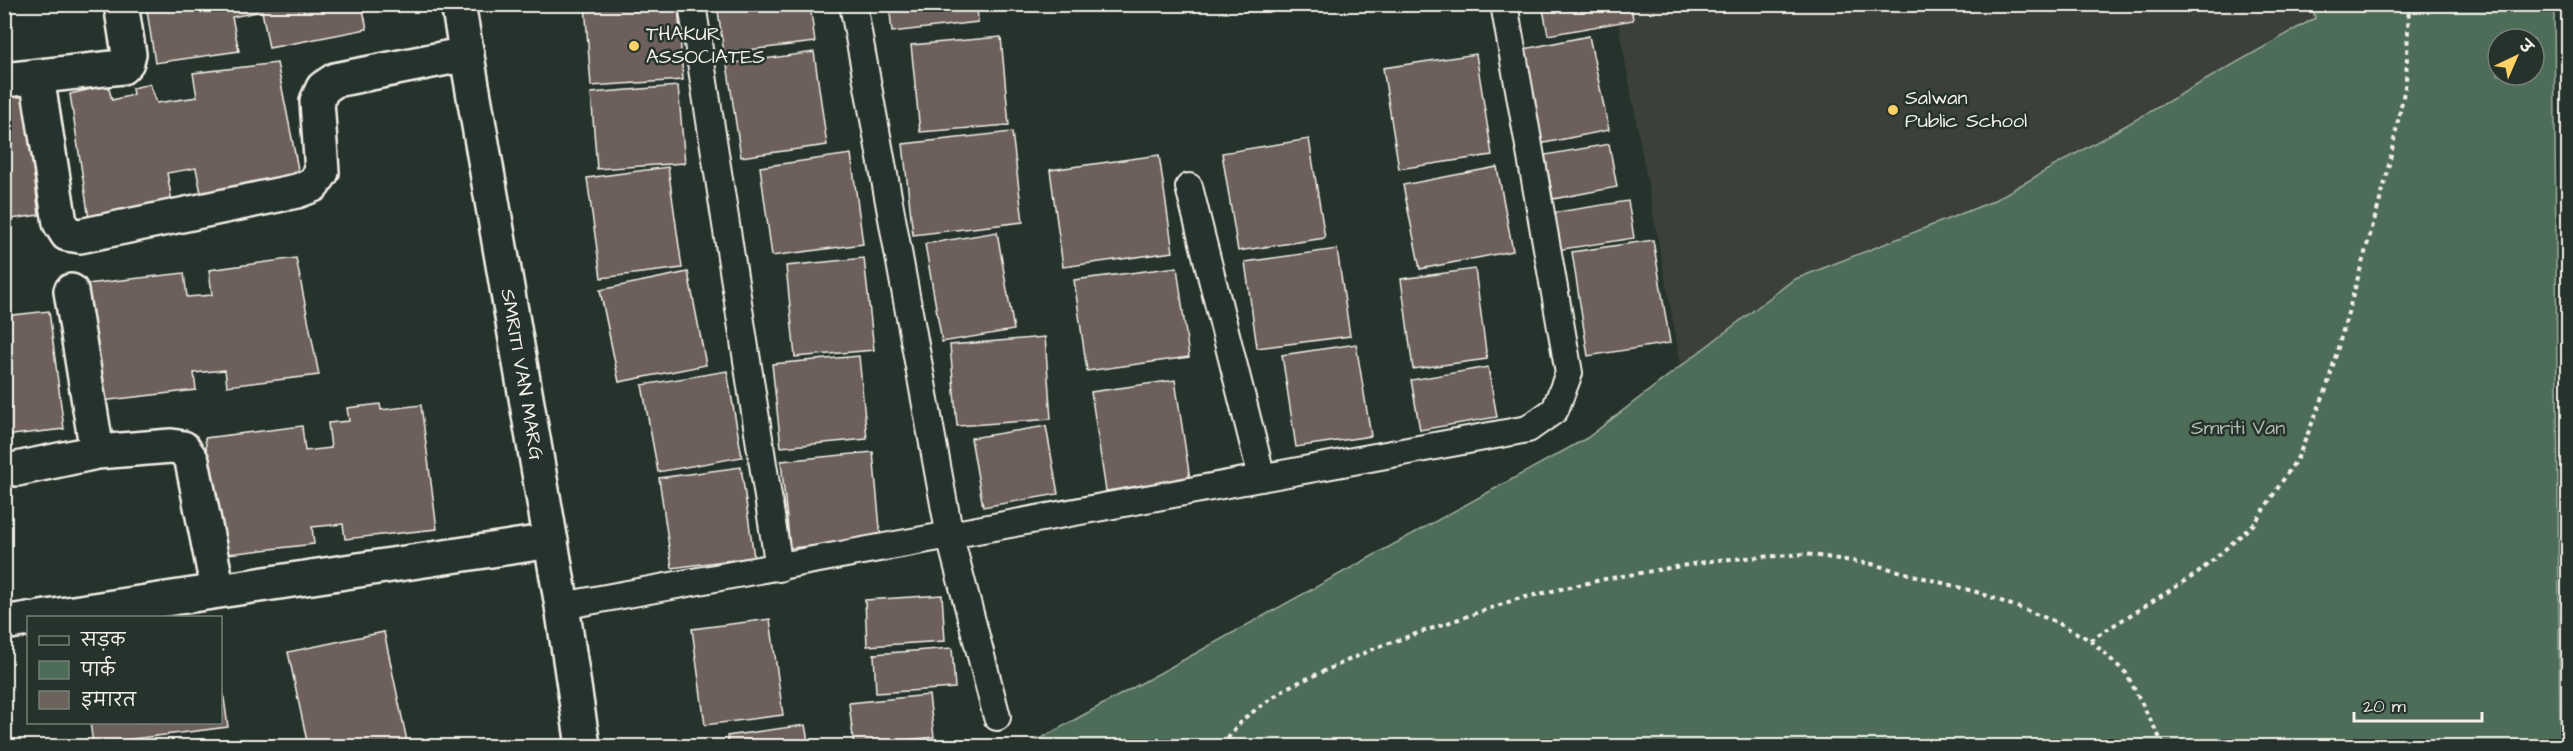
<svg xmlns="http://www.w3.org/2000/svg" width="2573" height="751" font-family="'Architects Daughter','Playpen Sans Deva',sans-serif">
	<style>
		.built { fill: #3b413b }
		.green { fill: #4d6d58; stroke: #a0afa0; stroke-width: 1.5; fill-rule: evenodd }
		.building { fill: #6d615c; stroke: #f4f1e8; stroke-width: 1.5 }
		.lines { fill: none; stroke-linecap: round; stroke-linejoin: round }
		.service-casing { stroke: #f4f1e8; stroke-width: 30 }
		.minor-casing { stroke: #f4f1e8; stroke-width: 38 }
		.tertiary-casing { stroke: #f4f1e8; stroke-width: 38 }
		.path { stroke: #f4f1e8; stroke-width: 4; stroke-dasharray: 4.5 4.5; stroke-linecap: butt }
		.service { stroke: #26332d; stroke-width: 26 }
		.minor { stroke: #26332d; stroke-width: 33 }
		.tertiary { stroke: #26332d; stroke-width: 33 }
		.poi-dot { fill: #ffd166; stroke: #26332d; stroke-width: 2 }
		.labels { text-anchor: middle; dominant-baseline: central; stroke-width: 5; stroke-linejoin: round; paint-order: stroke }
		.poi-label { font-size: 20px; fill: #f4f1e8; stroke: #26332d; text-anchor: start }
		.street-label { font-size: 20px; fill: #f4f1e8; stroke: #26332d }
		.park-label { font-size: 20px; fill: #b1bcae; stroke: #26332d }
	</style>
	<rect width="100%" height="100%" fill="#26332d"/>
	<filter id="ink" filterUnits="userSpaceOnUse"><feTurbulence type="fractalNoise" baseFrequency=".0167" numOctaves="2"/><feDisplacementMap in="SourceGraphic" scale="12" xChannelSelector="R" yChannelSelector="G"/><feConvolveMatrix kernelMatrix="1 2 1 2 8 2 1 2 1" color-interpolation-filters="sRGB"/></filter>
	<g filter="url(#ink)">
		<path class="built" d="M 2312,4 L 2315,18 L 1991,202 L 1793,280 L 1681,365 L 1615,5 Z"/>
		<path class="green" d="M 2312,5 L 2554,5 L 2560,746 L 1027,746 L 1587,438 L 1793,280 L 1991,202 L 2315,18 ZM 2498,39 L 2534,39 L 2534,75 L 2498,75 Z"/>
		<path class="building" d="M 146,4 L 362,4 L 367,29 L 269,48 L 262,11 L 232,17 L 239,51 L 155,63 Z
			M 585,4 L 678,4 L 683,80 L 591,86 Z
			M 717,4 L 810,4 L 815,42 L 724,53 Z
			M 889,4 L 977,4 L 978,22 L 892,32 Z
			M 1542,4 L 1631,4 L 1633,20 L 1548,35 Z
			M 1589,36 L 1609,130 L 1534,145 L 1515,51 Z
			M 1001,37 L 1009,125 L 920,132 L 911,45 Z
			M 814,52 L 827,145 L 741,157 L 727,64 Z
			M 1476,54 L 1492,155 L 1399,169 L 1383,68 Z
			M 277,63 L 299,174 L 201,193 L 196,168 L 167,173 L 173,207 L 89,219 L 70,94 L 108,85 L 112,100 L 133,95 L 132,88 L 150,84 L 157,103 L 197,97 L 193,73 Z
			M 678,86 L 685,163 L 597,169 L 591,93 Z
			M 24,91 L 39,215 L 4,220 L 4,93 Z
			M 1012,132 L 1023,222 L 913,235 L 903,144 Z
			M 1309,139 L 1325,238 L 1238,251 L 1222,153 Z
			M 1609,144 L 1617,187 L 1553,199 L 1545,155 Z
			M 851,154 L 863,244 L 772,256 L 760,167 Z
			M 1159,155 L 1173,252 L 1063,267 L 1050,170 Z
			M 668,167 L 682,268 L 601,278 L 587,178 Z
			M 1497,167 L 1513,251 L 1420,269 L 1403,185 Z
			M 1628,201 L 1634,238 L 1557,250 L 1551,213 Z
			M 997,232 L 1014,330 L 942,342 L 925,244 Z
			M 1653,240 L 1670,343 L 1588,356 L 1572,252 Z
			M 1337,249 L 1350,336 L 1257,348 L 1245,262 Z
			M 296,258 L 319,375 L 227,386 L 225,370 L 194,373 L 196,390 L 101,401 L 87,284 L 184,273 L 187,297 L 212,295 L 209,270 Z
			M 864,258 L 874,350 L 795,357 L 786,266 Z
			M 1177,267 L 1189,357 L 1087,371 L 1074,280 Z
			M 1475,269 L 1487,359 L 1413,369 L 1401,279 Z
			M 688,272 L 706,365 L 619,382 L 600,290 Z
			M 49,311 L 64,429 L 4,436 L 4,316 Z
			M 1045,337 L 1051,419 L 957,426 L 950,345 Z
			M 1356,344 L 1371,436 L 1296,447 L 1282,355 Z
			M 859,356 L 867,439 L 781,447 L 772,364 Z
			M 1488,367 L 1497,417 L 1420,430 L 1411,380 Z
			M 727,371 L 742,457 L 658,472 L 642,385 Z
			M 1175,380 L 1190,479 L 1106,491 L 1091,392 Z
			M 380,404 L 381,410 L 421,405 L 437,529 L 345,539 L 343,524 L 312,527 L 314,544 L 219,555 L 205,438 L 302,426 L 305,451 L 331,448 L 328,423 L 349,421 L 347,408 Z
			M 1046,426 L 1058,494 L 983,507 L 971,438 Z
			M 873,452 L 881,539 L 790,548 L 781,461 Z
			M 741,467 L 754,557 L 672,568 L 659,478 Z
			M 942,595 L 945,641 L 867,646 L 865,600 Z
			M 770,619 L 783,715 L 705,725 L 692,629 Z
			M 384,632 L 408,746 L 308,746 L 288,652 Z
			M 952,648 L 955,688 L 876,693 L 874,654 Z
			M 220,669 L 228,727 L 93,744 L 90,722 L 220,722 Z
			M 929,695 L 934,737 L 854,746 L 849,703 Z
			M 805,725 L 809,746 L 729,746 L 727,736 Z
			M 930,741 L 932,746 L 904,746 Z"/>
		<g class="lines">
			<defs>
				<path id="service" d="M 692,4 L 779,568
					M 853,4 L 950,537 L 997,717
					M 1189,187 L 1262,478
					M 562,606 L 1528,429 L 1555,410 L 1569,373 L 1504,4"/>
				<path id="minor" d="M 37,77 L 60,223 L 67,234 L 80,236 L 297,191 L 313,185 L 322,172 L 317,101 L 323,88 L 335,80 L 467,54
					M 4,80 L 122,67 L 127,62 L 129,54 L 121,4
					M 71,291 L 97,452 L 171,446 L 183,448 L 192,461 L 218,591
					M 17,469 L 97,452
					M 40,618 L 551,541
					M 4,623 L 28,619"/>
				<g id="tertiary">
					<path id="s1" d="M 458,4 L 562,606 L 583,746"/>
				</g>
			</defs>
			<use href="#service" class="service-casing"/>
			<use href="#minor" class="minor-casing"/>
			<use href="#tertiary" class="tertiary-casing"/>
			<path class="path" d="M 2090,640 L 2198,573 L 2255,523 L 2298,457 L 2326,390 L 2386,179 L 2406,82 L 2409,4
				M 1222,746 L 1243,719 L 1286,688 L 1378,647 L 1517,599 L 1605,579 L 1717,560 L 1805,554 L 1872,564 L 1980,593 L 2054,621 L 2090,640 L 2126,673 L 2164,746"/>
			<use href="#service" class="service"/>
			<use href="#minor" class="minor"/>
			<use href="#tertiary" class="tertiary"/>
		</g>
	</g>
	<g class="poi-dot">
		<circle cx="634" cy="46" r="6"/>
		<circle cx="1893" cy="110" r="6"/>
	</g>
	<g class="labels">
		<g class="poi-label">
			<text x="646" y="34">THAKUR<tspan x="646" dy="23">ASSOCIATES</tspan></text>
			<text x="1905" y="98">Salwan<tspan x="1905" dy="23">Public School</tspan></text>
		</g>
		<g class="street-label">
			<text stroke="none"><textPath href="#s1" startOffset="376">SMRITI VAN MARG</textPath></text>
		</g>
		<g class="park-label">
			<text x="2238" y="428">Smriti Van</text>
		</g>
	</g>
	<rect width="2573" height="751" fill="none" stroke="#26332d" stroke-width="24"/>
	<rect x="12" y="12" width="2549" height="727" fill="none" stroke="#f4f1e8" stroke-width="2" filter="url(#ink)"/>
	<rect x="27" y="616" width="195" height="108" fill="#26332d" stroke="#787f78" stroke-width="1.5"/>
	<rect x="39" y="636" width="30" height="9" fill="#26332d" stroke="#787f78" stroke-width="1.5"/>
	<text x="81" y="646" font-size="18" fill="#f4f1e8">सड़क</text>
	<rect x="39" y="661" width="30" height="18" fill="#4d6d58" stroke="#787f78" stroke-width="1.5"/>
	<text x="81" y="676" font-size="18" fill="#f4f1e8">पार्क</text>
	<rect x="39" y="691" width="30" height="18" fill="#6d615c" stroke="#787f78" stroke-width="1.5"/>
	<text x="81" y="706" font-size="18" fill="#f4f1e8">इमारत</text>
	<g transform="translate(2516 57) rotate(44)"><circle r="28" fill="#26332d" stroke="#787f78" stroke-width="1.5"/>
	<path d="M0-4.5L10 22L0 15L-10 22Z" fill="#ffd166"/>
	<text y="-9" font-size="16" font-weight="bold" text-anchor="middle" fill="#f4f1e8">उ</text>
	</g>
	<path d="M2354 712v9h128v-9" fill="none" stroke="#f4f1e8" stroke-width="3"/>
	<text x="2363" y="712" font-size="18" fill="#f4f1e8" stroke="#26332d" stroke-width="4.5" paint-order="stroke">20 m</text>
</svg>
